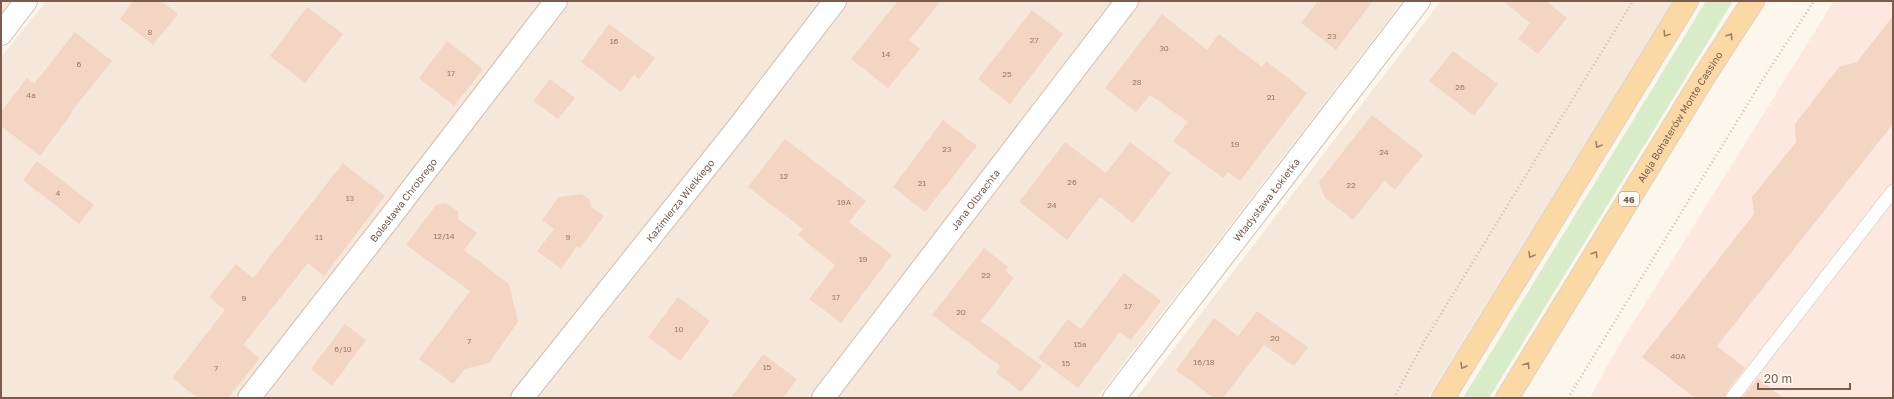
<svg xmlns="http://www.w3.org/2000/svg" width="1894" height="399" font-family="'Golos Text',sans-serif">
	<style>
		.residential { fill: #f5e8da }
		.commercial { fill: #fde8e0 }
		.green { fill: #d8ecc9 }
		.building { fill: #f3d5c3 }
		.lines { fill: none; stroke-linecap: round; stroke-linejoin: round }
		.lane-casing { stroke: #d1beb0; stroke-width: 14 }
		.street-casing { stroke: #d1beb0; stroke-width: 24 }
		.primary-casing { stroke: #dad1cd; stroke-width: 24 }
		.path { stroke: #d9b8a5; stroke-width: 2.5; stroke-dasharray: 1 3; stroke-linecap: butt }
		.lane { stroke: #fff; stroke-width: 13 }
		.street { stroke: #fff; stroke-width: 22 }
		.primary { stroke: #fbd9a5; stroke-width: 22 }
		.oneway { stroke: #a18267 }
		.labels { text-anchor: middle; dominant-baseline: central; stroke-width: 3; stroke-linejoin: round; paint-order: stroke }
		.number-label { font-size: 8px; fill: #987a6a }
		.shield { fill: #fffaf3; stroke: #a28b7f; stroke-width: 1 }
		.shield-label { font-size: 9px; font-weight: bold; fill: #7a5c4d }
		.street-label { font-size: 10px; fill: #7a5c4d; stroke: #fffaf3 }
	</style>
	<rect width="100%" height="100%" fill="#fdf6ec"/>
	<path class="residential" d="M 1,1 L 17,1 L 1,22 Z
		M 46,1 L 1403,1 L 1097,398 L 1,398 L 1,57 Z
		M 1441,1 L 1673,1 L 1428,398 L 1136,398 Z"/>
	<path class="commercial" d="M 1834,1 L 1893,1 L 1893,398 L 1590,398 L 1612,357 Z"/>
	<path class="green" d="M 1706,1 L 1733,1 L 1489,398 L 1463,398 Z"/>
	<path class="building" d="M 133,1 L 161,1 L 178,14 L 153,45 L 120,19 Z
		M 898,1 L 941,1 L 909,40 L 920,49 L 888,88 L 851,59 Z
		M 1318,1 L 1373,1 L 1336,50 L 1301,23 Z
		M 1503,1 L 1546,1 L 1567,18 L 1538,54 L 1518,39 L 1530,23 Z
		M 307,7 L 343,34 L 305,83 L 270,56 Z
		M 1032,10 L 1063,34 L 1010,104 L 978,79 Z
		M 1162,14 L 1207,50 L 1219,34 L 1262,67 L 1266,61 L 1307,93 L 1240,181 L 1228,172 L 1223,178 L 1173,141 L 1188,122 L 1150,95 L 1136,112 L 1105,88 Z
		M 1893,16 L 1893,124 L 1717,346 L 1745,368 L 1726,393 L 1724,398 L 1695,398 L 1642,357 L 1754,214 L 1752,197 L 1796,142 L 1795,124 L 1839,67 L 1857,62 Z
		M 609,24 L 655,58 L 639,79 L 634,75 L 621,92 L 581,62 Z
		M 75,32 L 112,61 L 71,112 L 72,113 L 40,156 L 1,126 L 1,112 L 27,78 L 34,84 Z
		M 447,41 L 483,69 L 454,106 L 419,78 Z
		M 1453,51 L 1498,84 L 1474,116 L 1429,81 Z
		M 550,79 L 575,98 L 558,119 L 533,101 Z
		M 1372,115 L 1423,155 L 1395,190 L 1384,181 L 1353,220 L 1325,198 L 1319,182 Z
		M 943,120 L 977,146 L 925,212 L 893,187 Z
		M 785,139 L 866,201 L 849,222 L 892,255 L 841,323 L 809,299 L 835,265 L 798,235 L 803,229 L 748,187 Z
		M 1065,142 L 1106,173 L 1130,142 L 1171,173 L 1133,223 L 1100,197 L 1067,240 L 1019,202 Z
		M 37,161 L 94,205 L 79,224 L 23,180 Z
		M 343,163 L 385,196 L 324,276 L 308,263 L 243,345 L 260,358 L 228,398 L 198,398 L 172,378 L 225,310 L 209,297 L 236,264 L 253,278 Z
		M 582,194 L 590,200 L 591,207 L 604,216 L 580,248 L 577,246 L 561,269 L 537,251 L 554,229 L 542,220 L 559,197 Z
		M 446,203 L 458,211 L 458,219 L 477,233 L 464,250 L 509,284 L 518,322 L 489,363 L 465,369 L 453,384 L 419,359 L 470,291 L 406,245 L 436,205 Z
		M 984,248 L 1008,267 L 1005,271 L 1014,278 L 981,321 L 1042,366 L 1021,392 L 996,373 L 1000,366 L 932,315 Z
		M 1124,273 L 1161,301 L 1131,340 L 1120,332 L 1078,388 L 1038,358 L 1068,319 L 1081,329 Z
		M 678,297 L 710,321 L 680,361 L 648,337 Z
		M 1257,311 L 1308,347 L 1294,366 L 1264,345 L 1223,398 L 1214,398 L 1176,370 L 1214,318 L 1238,336 Z
		M 345,324 L 366,340 L 332,386 L 311,369 Z
		M 763,354 L 797,379 L 783,398 L 731,398 Z
		M 1758,378 L 1783,398 L 1742,398 Z"/>
	<g class="lines">
		<defs>
			<path id="lane" d="M 1732,398 L 1893,191"/>
			<g id="street">
				<path d="M 1,34 L 26,1"/>
				<path id="s1" d="M 249,398 L 388,220 L 556,1"/>
				<path id="s2" d="M 522,398 L 740,125 L 835,1"/>
				<path id="s3" d="M 823,398 L 1127,1"/>
				<path id="s4" d="M 1114,398 L 1419,1"/>
			</g>
			<g id="primary">
				<path d="M 1443,398 L 1687,1"/>
				<path id="s5" d="M 1507,398 L 1705,75 L 1753,1"/>
			</g>
		</defs>
		<use href="#lane" class="lane-casing"/>
		<use href="#street" class="street-casing"/>
		<use href="#primary" class="primary-casing"/>
		<path class="path" d="M 1394,398 L 1425,340 L 1633,1
			M 1568,398 L 1763,79 L 1814,1"/>
		<use href="#lane" class="lane"/>
		<use href="#street" class="street"/>
		<use href="#primary" class="primary"/>
	</g>
	<defs><path id="oneway-chevron" d="M-2-3.5L2.5 0L-2 3.5" fill="none" stroke-width="1.6" stroke-linecap="round" stroke-linejoin="round"/></defs>
	<g class="oneway">
		<use href="#oneway-chevron" transform="translate(1666 34) rotate(123)"/>
		<use href="#oneway-chevron" transform="translate(1730 36) rotate(-57)"/>
		<use href="#oneway-chevron" transform="translate(1598 145) rotate(121)"/>
		<use href="#oneway-chevron" transform="translate(1595 254) rotate(-58)"/>
		<use href="#oneway-chevron" transform="translate(1531 255) rotate(121)"/>
		<use href="#oneway-chevron" transform="translate(1527 365) rotate(-58)"/>
		<use href="#oneway-chevron" transform="translate(1463 366) rotate(121)"/>
	</g>
	<g class="labels">
		<g class="number-label">
			<text x="150" y="32">8</text>
			<text x="1332" y="36">23</text>
			<text x="1034" y="40">27</text>
			<text x="614" y="41">16</text>
			<text x="1164" y="48">30</text>
			<text x="886" y="54">14</text>
			<text x="79" y="64">6</text>
			<text x="451" y="73">17</text>
			<text x="1007" y="74">25</text>
			<text x="1137" y="82">28</text>
			<text x="1460" y="87">26</text>
			<text x="31" y="95">4a</text>
			<text x="1271" y="97">21</text>
			<text x="1235" y="144">19</text>
			<text x="947" y="149">23</text>
			<text x="1384" y="152">24</text>
			<text x="784" y="176">12</text>
			<text x="1072" y="182">26</text>
			<text x="922" y="183">21</text>
			<text x="1351" y="185">22</text>
			<text x="58" y="193">4</text>
			<text x="350" y="198">13</text>
			<text x="844" y="202">19A</text>
			<text x="1052" y="205">24</text>
			<text x="444" y="236">12/14</text>
			<text x="319" y="237">11</text>
			<text x="568" y="237">9</text>
			<text x="863" y="259">19</text>
			<text x="986" y="275">22</text>
			<text x="836" y="297">17</text>
			<text x="244" y="298">9</text>
			<text x="1128" y="306">17</text>
			<text x="961" y="312">20</text>
			<text x="679" y="329">10</text>
			<text x="1275" y="338">20</text>
			<text x="469" y="341">7</text>
			<text x="1080" y="344">15a</text>
			<text x="343" y="349">6/10</text>
			<text x="1678" y="356">40A</text>
			<text x="1204" y="362">16/18</text>
			<text x="1066" y="363">15</text>
			<text x="767" y="367">15</text>
			<text x="216" y="368">7</text>
		</g>
		<rect class="shield" x="1619" y="192" width="20" height="14" rx="3"/>
		<g class="shield-label">
			<text x="1629" y="199">46</text>
		</g>
		<g class="street-label">
			<text stroke="none"><textPath href="#s5" startOffset="330">Aleja Bohaterów Monte Cassino</textPath></text>
			<text stroke="none"><textPath href="#s1" startOffset="251">Bolesława Chrobrego</textPath></text>
			<text stroke="none"><textPath href="#s2" startOffset="253">Kazimierza Wielkiego</textPath></text>
			<text stroke="none"><textPath href="#s3" startOffset="250">Jana Olbrachta</textPath></text>
			<text stroke="none"><textPath href="#s4" startOffset="250">Władysława Łokietka</textPath></text>
		</g>
	</g>
	<rect width="1894" height="399" fill="none" stroke="#7a5c4d" stroke-width="4"/>
	<path d="M1758 383v6h92v-6" fill="none" stroke="#7a5c4d" stroke-width="2"/>
	<text x="1764" y="383" font-size="12" fill="#7a5c4d" stroke="#fffaf3" stroke-width="3" paint-order="stroke">20 m</text>
</svg>
